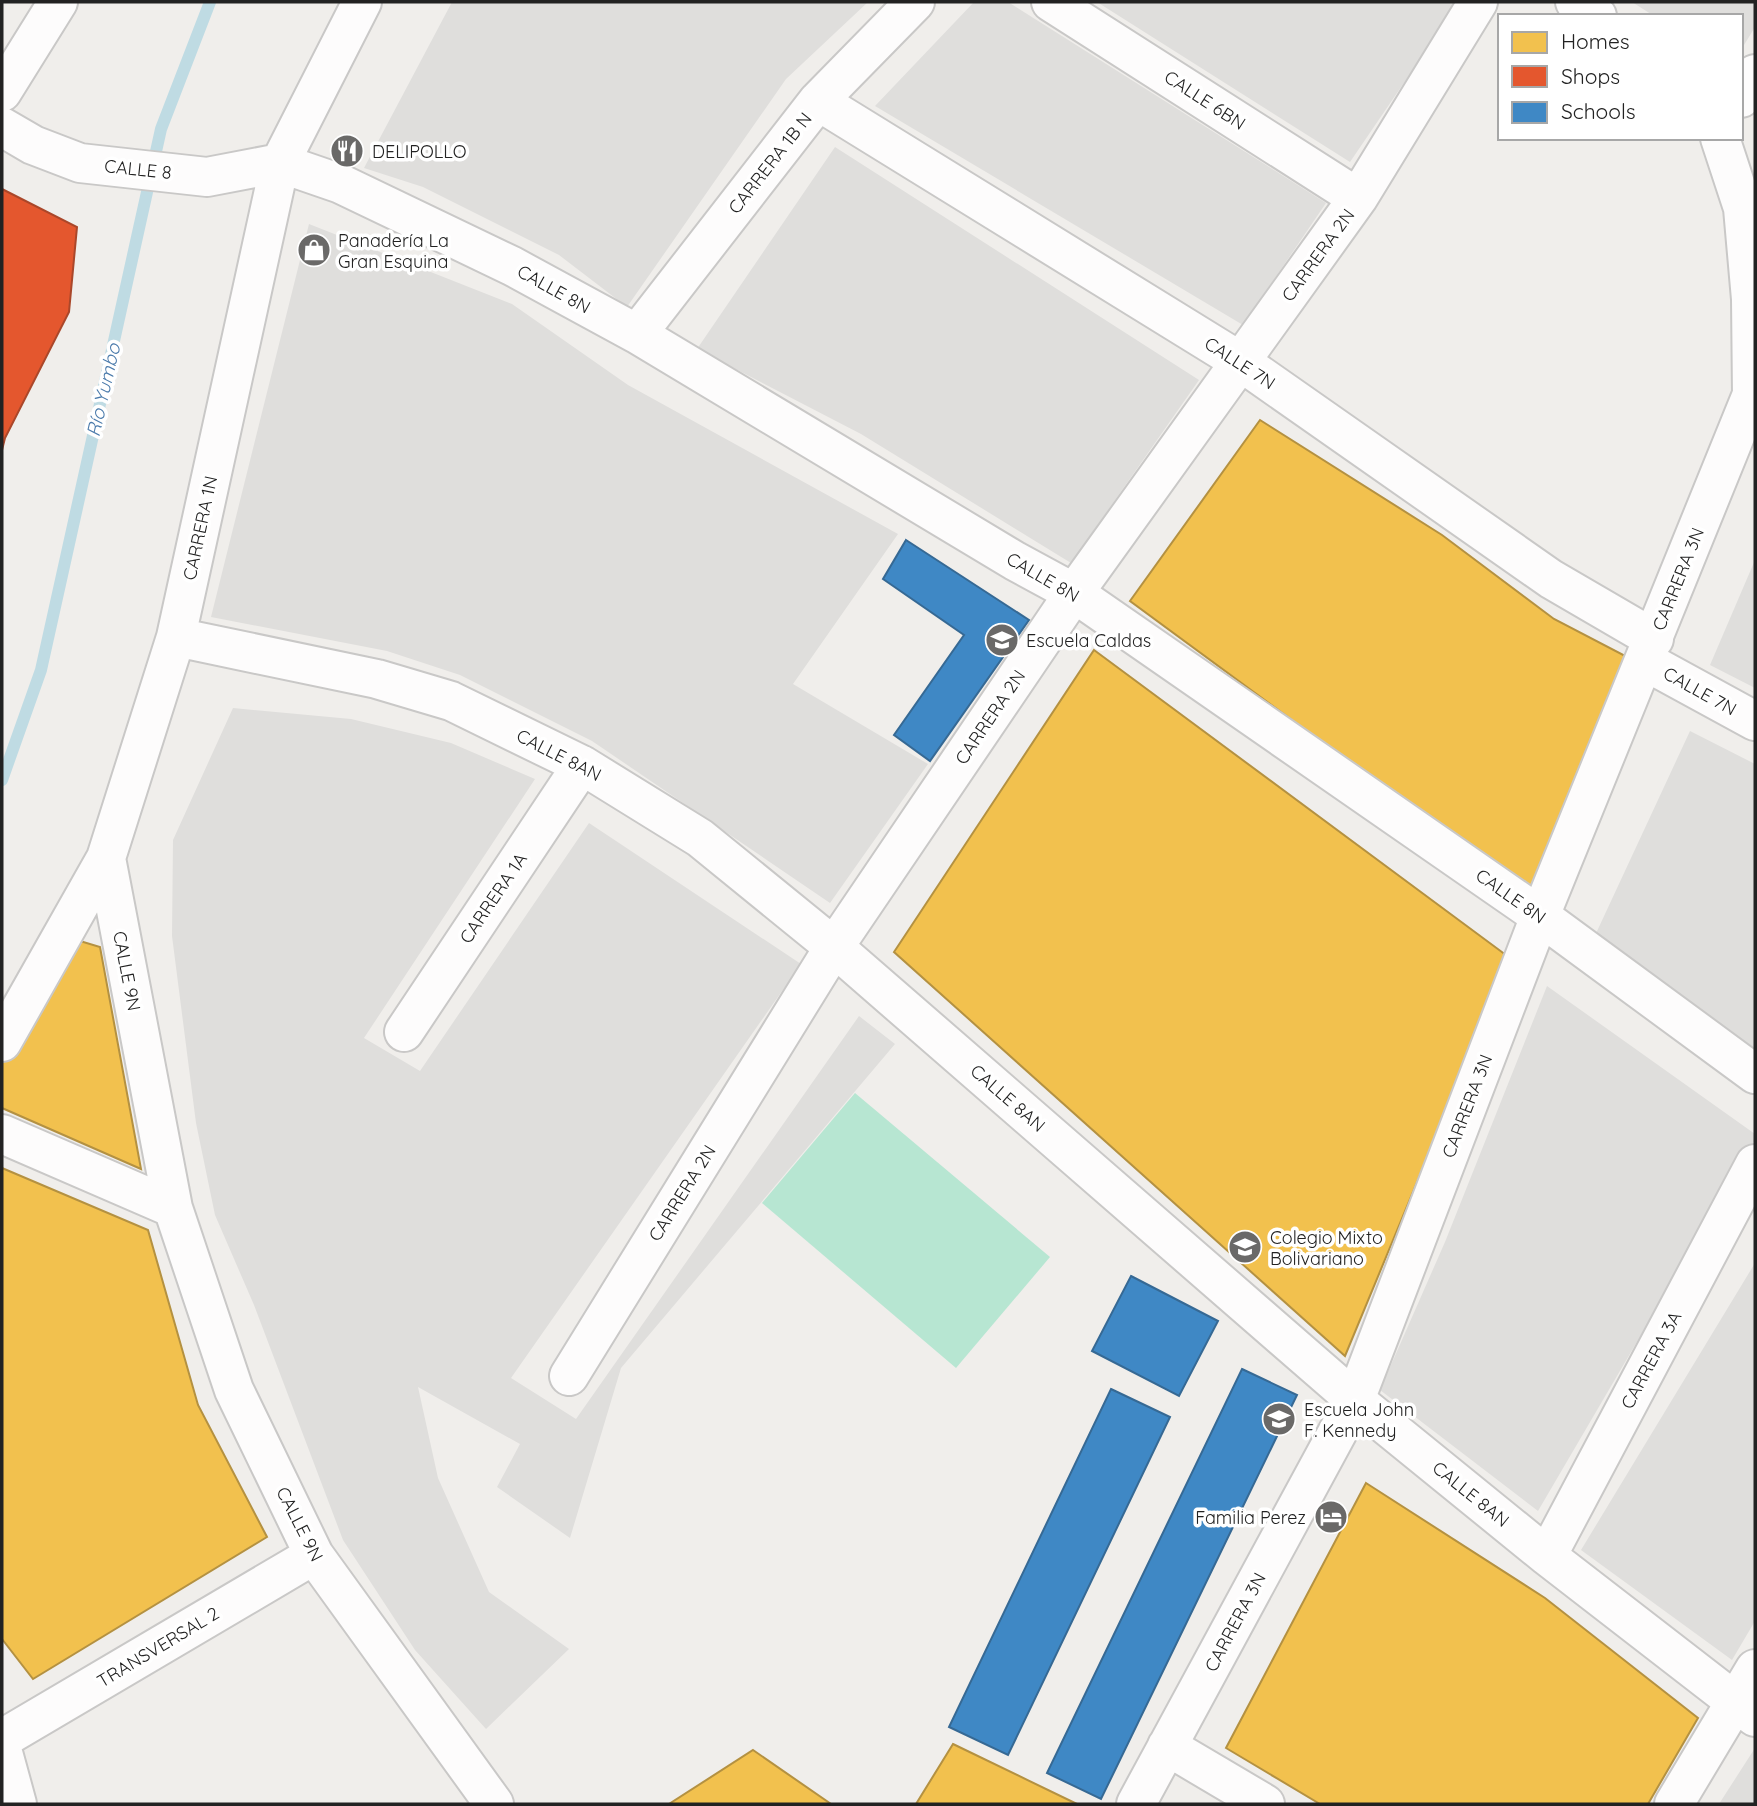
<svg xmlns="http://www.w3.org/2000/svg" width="1757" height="1806" font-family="Quicksand,sans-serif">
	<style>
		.residential { fill: #dfdedc }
		.pitch { fill: #b7e6d2 }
		.homes { fill: #f2c14e; stroke: #b49141; stroke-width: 2 }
		.shops { fill: #e4572e; stroke: #aa472a; stroke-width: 2 }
		.schools { fill: #3f88c5; stroke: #366994; stroke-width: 2 }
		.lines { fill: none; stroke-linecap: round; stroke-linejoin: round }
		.stream { stroke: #bfdbe3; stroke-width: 12 }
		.minor-casing { stroke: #c9c8c7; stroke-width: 42 }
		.minor { stroke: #fdfcfc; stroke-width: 38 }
		.labels { text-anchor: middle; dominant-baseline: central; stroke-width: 7; stroke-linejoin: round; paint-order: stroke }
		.street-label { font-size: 18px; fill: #222; stroke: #fff }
		.poi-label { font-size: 18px; fill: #222; stroke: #fff; text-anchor: start }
		.water-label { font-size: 19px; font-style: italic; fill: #4a7aab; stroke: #fff }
	</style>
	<rect width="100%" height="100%" fill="#f0eeeb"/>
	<path class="residential" d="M 452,2 L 868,2 L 786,79 L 627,307 L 559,255 L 423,187 L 364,168 Z
		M 974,2 L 1008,2 L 1326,203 L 1243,325 L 875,106 Z
		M 1097,2 L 1459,2 L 1350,162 Z
		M 1632,2 L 1755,2 L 1755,27 L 1741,50 L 1741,16 L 1654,16 Z
		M 835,147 L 1199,380 L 1071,563 L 861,434 L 697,349 Z
		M 309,224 L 512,304 L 628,385 L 898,534 L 793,684 L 928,764 L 830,903 L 592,741 L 460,675 L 387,651 L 211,617 Z
		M 1755,560 L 1755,688 L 1710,665 Z
		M 233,708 L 351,719 L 451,743 L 535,779 L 364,1038 L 420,1071 L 589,823 L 801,964 L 511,1378 L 576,1419 L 859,1016 L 895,1044 L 621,1368 L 570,1538 L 497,1487 L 520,1444 L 418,1387 L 438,1478 L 489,1592 L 569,1649 L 486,1729 L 415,1650 L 343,1540 L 254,1305 L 215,1215 L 196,1123 L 172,936 L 173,840 Z
		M 1690,731 L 1755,764 L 1755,1057 L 1592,942 Z
		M 1547,986 L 1755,1134 L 1755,1140 L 1538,1511 L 1380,1390 L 1445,1242 Z
		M 1755,1263 L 1755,1621 L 1732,1660 L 1581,1550 Z
		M 1755,1748 L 1755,1804 L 1719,1804 Z"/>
	<path class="pitch" d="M 855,1093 L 1050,1257 L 956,1368 L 762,1203 Z"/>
	<path class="homes" d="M 1260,420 L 1442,535 L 1554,619 L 1631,659 L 1536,890 L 1357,768 L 1130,601 Z
		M 1094,650 L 1510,958 L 1345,1356 L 894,952 Z
		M 70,938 L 100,947 L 141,1169 L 2,1108 L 2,1055 Z
		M 2,1168 L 148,1230 L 198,1405 L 267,1537 L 33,1679 L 2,1639 Z
		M 1366,1483 L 1545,1598 L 1698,1718 L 1648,1804 L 1320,1804 L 1226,1748 Z
		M 953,1744 L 1077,1804 L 916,1804 Z
		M 753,1750 L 831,1804 L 669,1804 Z"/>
	<path class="shops" d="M 2,189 L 77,227 L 69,312 L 5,438 L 2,450 Z"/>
	<path class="schools" d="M 906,540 L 1029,620 L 930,761 L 894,735 L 964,635 L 883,579 Z
		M 1131,1276 L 1218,1321 L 1179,1396 L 1092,1351 Z
		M 1242,1369 L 1297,1395 L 1101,1799 L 1047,1773 Z
		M 1111,1389 L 1170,1417 L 1008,1755 L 949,1727 Z"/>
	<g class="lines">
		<path class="stream" d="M 2,780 L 41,670 L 161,129 L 210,2"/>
		<defs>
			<path id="minor" d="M 1051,2 L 1358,198
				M 1575,2 L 1597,16
				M 2,92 L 58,2
				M 1741,98 L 1755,74
				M 818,101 L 1241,362 L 1551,579 L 1654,639
				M 2,127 L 33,145 L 80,163 L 207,177 L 280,163 L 341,184 L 512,266 L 637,334 L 1015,561 L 1074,593 L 1540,916 L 1755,1074
				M 1720,138 L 1743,208 L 1751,299 L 1752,396
				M 637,334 L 818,101 L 915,2
				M 176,637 L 377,679 L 451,701 L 582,765 L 700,838 L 834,947 L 1355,1400 L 1547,1556 L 1755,1717
				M 1645,661 L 1755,721
				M 106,858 L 173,1208 L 234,1390 L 314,1555 L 494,1804
				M 404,1032 L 582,765
				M 2,1042 L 106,858 L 176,637 L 280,163 L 362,2
				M 2,1134 L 173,1208
				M 569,1376 L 834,947 L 1074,593 L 1358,198 L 1478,2
				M 1547,1556 L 1755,1164
				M 2,1739 L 314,1555
				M 1167,1746 L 1265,1804
				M 2,1749 L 17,1804
				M 1136,1804 L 1355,1400 L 1540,916 L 1755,387
				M 1674,1804 L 1755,1669"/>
		</defs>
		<use href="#minor" class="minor-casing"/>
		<use href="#minor" class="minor"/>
	</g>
	<defs>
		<symbol id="restaurant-disc" viewBox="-11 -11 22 22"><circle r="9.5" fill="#6a6968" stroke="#fff"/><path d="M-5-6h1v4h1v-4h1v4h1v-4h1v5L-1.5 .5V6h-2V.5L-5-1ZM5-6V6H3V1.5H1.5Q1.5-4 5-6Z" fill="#fff"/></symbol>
		<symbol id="shop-disc" viewBox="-11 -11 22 22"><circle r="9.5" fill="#6a6968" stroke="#fff"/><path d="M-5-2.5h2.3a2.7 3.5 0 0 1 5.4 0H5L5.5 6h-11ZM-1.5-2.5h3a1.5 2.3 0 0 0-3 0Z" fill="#fff"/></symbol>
		<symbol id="school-disc" viewBox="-11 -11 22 22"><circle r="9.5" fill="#6a6968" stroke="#fff"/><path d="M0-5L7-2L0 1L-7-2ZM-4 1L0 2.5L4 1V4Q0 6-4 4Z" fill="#fff"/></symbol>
		<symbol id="hotel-disc" viewBox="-11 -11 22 22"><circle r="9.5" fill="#6a6968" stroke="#fff"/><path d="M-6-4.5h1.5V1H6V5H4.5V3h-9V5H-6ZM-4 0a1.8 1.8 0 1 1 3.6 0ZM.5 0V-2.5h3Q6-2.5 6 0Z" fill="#fff"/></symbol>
	</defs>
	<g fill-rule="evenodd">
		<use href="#restaurant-disc" x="328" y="132" width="38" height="38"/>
		<use href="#shop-disc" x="295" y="231" width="38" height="38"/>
		<use href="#school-disc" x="983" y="621" width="38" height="38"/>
		<use href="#school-disc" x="1226" y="1228" width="38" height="38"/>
		<use href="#school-disc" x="1260" y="1400" width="38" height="38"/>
		<use href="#hotel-disc" x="1312" y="1498" width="38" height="38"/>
	</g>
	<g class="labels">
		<g class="street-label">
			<text transform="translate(1205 100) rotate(33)">CALLE 6BN</text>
			<text transform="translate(770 163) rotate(-52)">CARRERA 1B N</text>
			<text transform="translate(138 169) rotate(6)">CALLE 8</text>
			<text transform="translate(1318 255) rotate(-54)">CARRERA 2N</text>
			<text transform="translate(554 289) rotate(29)">CALLE 8N</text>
			<text transform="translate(1240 363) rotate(33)">CALLE 7N</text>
			<text transform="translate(200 528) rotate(-78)">CARRERA 1N</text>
			<text transform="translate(1043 577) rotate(30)">CALLE 8N</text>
			<text transform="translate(1678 579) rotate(-68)">CARRERA 3N</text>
			<text transform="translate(1700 691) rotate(29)">CALLE 7N</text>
			<text transform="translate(990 717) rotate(-56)">CARRERA 2N</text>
			<text transform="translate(559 755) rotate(27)">CALLE 8AN</text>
			<text transform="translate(1511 896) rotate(35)">CALLE 8N</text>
			<text transform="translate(493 898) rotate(-56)">CARRERA 1A</text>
			<text transform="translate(127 971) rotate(79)">CALLE 9N</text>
			<text transform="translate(1008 1098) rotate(41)">CALLE 8AN</text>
			<text transform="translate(1467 1106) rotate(-69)">CARRERA 3N</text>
			<text transform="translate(682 1193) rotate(-58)">CARRERA 2N</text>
			<text transform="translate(1651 1360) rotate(-62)">CARRERA 3A</text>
			<text transform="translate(1471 1494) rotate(39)">CALLE 8AN</text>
			<text transform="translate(300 1524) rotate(63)">CALLE 9N</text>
			<text transform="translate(1235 1622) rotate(-62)">CARRERA 3N</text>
			<text transform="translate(158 1647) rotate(-31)">TRANSVERSAL 2</text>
		</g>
		<g class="poi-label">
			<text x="372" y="151">DELIPOLLO</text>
			<text x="338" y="240">Panadería La<tspan x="338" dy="21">Gran Esquina</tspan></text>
			<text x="1026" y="640">Escuela Caldas</text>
			<text x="1270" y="1237">Colegio Mixto<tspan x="1270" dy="21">Bolivariano</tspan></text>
			<text x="1304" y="1409">Escuela John<tspan x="1304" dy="21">F. Kennedy</tspan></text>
			<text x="1306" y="1517" text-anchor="end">Familia Perez</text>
		</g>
		<g class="water-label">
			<text transform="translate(103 390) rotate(-77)">Río Yumbo</text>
		</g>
	</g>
	<rect width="1757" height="1806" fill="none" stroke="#222222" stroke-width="7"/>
	<rect x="1498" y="14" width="245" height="126" fill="#ffffff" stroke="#a7a7a7" stroke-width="2"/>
	<rect x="1512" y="32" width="35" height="21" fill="#f2c14e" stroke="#a7a7a7" stroke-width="2"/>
	<text x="1561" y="49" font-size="21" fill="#222222">Homes</text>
	<rect x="1512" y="66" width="35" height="21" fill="#e4572e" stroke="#a7a7a7" stroke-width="2"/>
	<text x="1561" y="84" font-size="21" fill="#222222">Shops</text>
	<rect x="1512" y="102" width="35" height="21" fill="#3f88c5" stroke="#a7a7a7" stroke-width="2"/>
	<text x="1561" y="119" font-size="21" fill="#222222">Schools</text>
</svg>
